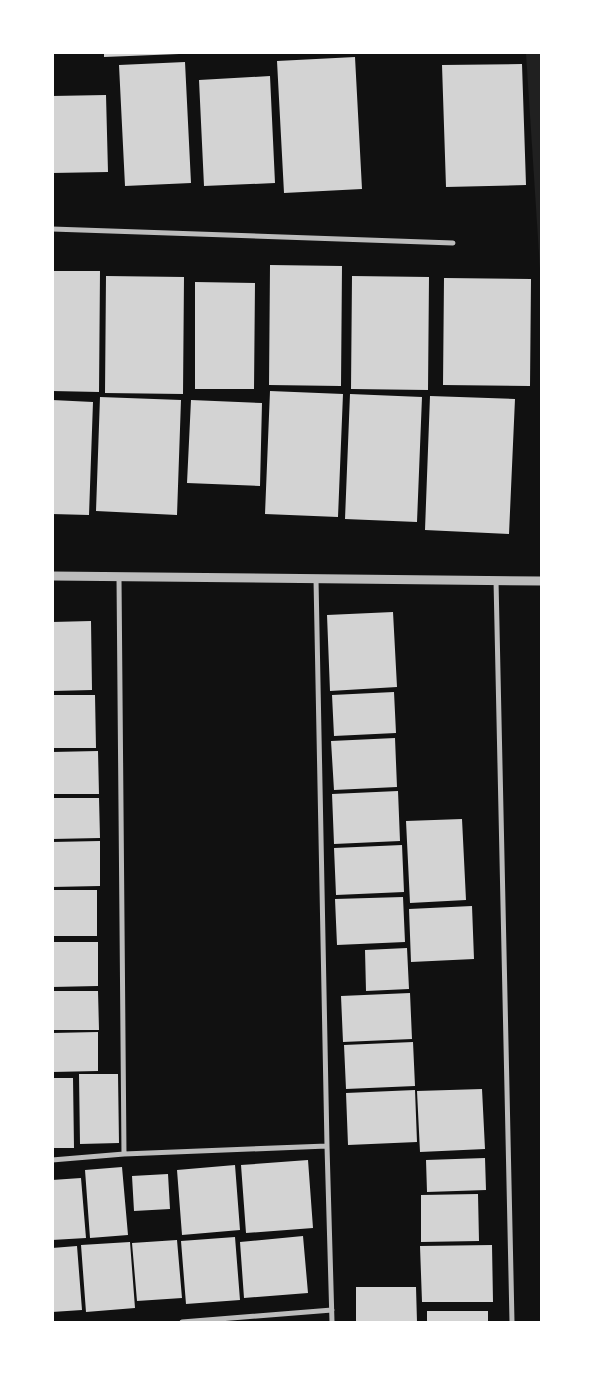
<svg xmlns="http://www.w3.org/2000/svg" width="594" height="1375" font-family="'PT Sans Narrow',sans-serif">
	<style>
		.green { fill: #202020 }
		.building { fill: #d3d3d3 }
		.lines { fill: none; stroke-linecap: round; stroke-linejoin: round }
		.minor { stroke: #bcbcbc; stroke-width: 5 }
		.tertiary { stroke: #bcbcbc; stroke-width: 9 }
	</style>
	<rect width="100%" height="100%" fill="#111"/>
	<path class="green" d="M 526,53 L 541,53 L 541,284 Z"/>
	<path class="building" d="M 104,52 L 179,52 L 179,54 L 104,57 Z
		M 355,57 L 362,189 L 284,193 L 277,61 Z
		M 185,62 L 191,183 L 125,186 L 119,65 Z
		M 522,64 L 526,185 L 446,187 L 442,65 Z
		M 270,76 L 275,183 L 204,186 L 199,80 Z
		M 106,95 L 108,172 L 52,173 L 52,96 Z
		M 270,265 L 342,266 L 341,386 L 269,385 Z
		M 52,271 L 100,271 L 99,392 L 52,391 Z
		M 106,276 L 184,277 L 183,394 L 105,393 Z
		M 352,276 L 429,277 L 428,390 L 351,389 Z
		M 444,278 L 531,279 L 530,386 L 443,385 Z
		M 195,282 L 255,283 L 254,389 L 195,389 Z
		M 270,391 L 343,394 L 338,517 L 265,514 Z
		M 350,394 L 422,397 L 417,522 L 345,519 Z
		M 430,396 L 515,399 L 509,534 L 425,530 Z
		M 100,397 L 181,400 L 177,515 L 96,511 Z
		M 52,400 L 93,402 L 89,515 L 52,514 Z
		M 191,400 L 262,403 L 260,486 L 187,483 Z
		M 393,612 L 397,687 L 330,691 L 327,615 Z
		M 91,621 L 92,690 L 52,691 L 52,622 Z
		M 394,692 L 396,733 L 334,736 L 332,695 Z
		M 52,695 L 95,695 L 96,748 L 52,748 Z
		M 395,738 L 397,787 L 334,790 L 331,741 Z
		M 98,751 L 99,794 L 52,794 L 52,752 Z
		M 398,791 L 400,841 L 334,844 L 332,794 Z
		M 52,798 L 99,798 L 100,838 L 52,839 Z
		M 462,819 L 466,900 L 410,903 L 406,821 Z
		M 100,841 L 100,886 L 52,887 L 52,842 Z
		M 402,845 L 404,892 L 336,895 L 334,848 Z
		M 52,890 L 97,890 L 97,936 L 52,936 Z
		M 403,897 L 405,942 L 337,945 L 335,899 Z
		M 472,906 L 474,959 L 411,962 L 409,909 Z
		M 52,942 L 98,942 L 98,986 L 52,987 Z
		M 407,948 L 409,989 L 366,991 L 365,950 Z
		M 52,991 L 98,991 L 99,1030 L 52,1030 Z
		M 410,993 L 412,1039 L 343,1042 L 341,996 Z
		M 98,1032 L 98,1071 L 52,1072 L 52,1033 Z
		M 413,1042 L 415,1086 L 346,1089 L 344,1045 Z
		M 79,1074 L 118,1074 L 119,1143 L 80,1144 Z
		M 52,1078 L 73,1078 L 74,1148 L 52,1148 Z
		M 482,1089 L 485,1149 L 420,1152 L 417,1091 Z
		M 415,1090 L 417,1142 L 348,1145 L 346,1093 Z
		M 485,1158 L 486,1190 L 427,1192 L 426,1160 Z
		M 308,1160 L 313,1228 L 246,1233 L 241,1165 Z
		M 235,1165 L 240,1230 L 182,1235 L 177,1170 Z
		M 122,1167 L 128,1235 L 90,1238 L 85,1170 Z
		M 168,1174 L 170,1209 L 134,1211 L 132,1176 Z
		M 81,1178 L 86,1238 L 52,1240 L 52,1180 Z
		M 478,1194 L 479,1241 L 421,1242 L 421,1195 Z
		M 303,1236 L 308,1293 L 244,1298 L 240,1242 Z
		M 235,1237 L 240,1300 L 186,1304 L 181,1241 Z
		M 177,1240 L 182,1298 L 137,1301 L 132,1243 Z
		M 130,1242 L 135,1308 L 86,1312 L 81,1245 Z
		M 492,1245 L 493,1302 L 422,1302 L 420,1246 Z
		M 77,1246 L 82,1310 L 52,1312 L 52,1248 Z
		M 356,1287 L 416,1287 L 417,1322 L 356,1322 Z
		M 427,1311 L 488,1311 L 488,1322 L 427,1322 Z"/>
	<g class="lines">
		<path class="minor" d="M 52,229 L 453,243
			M 119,577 L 124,1154
			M 316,579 L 327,1146 L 332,1322
			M 496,580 L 512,1322
			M 52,1160 L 124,1154 L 327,1146
			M 182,1322 L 332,1310"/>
		<path class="tertiary" d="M 52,576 L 542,581"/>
	</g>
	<rect width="594" height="1375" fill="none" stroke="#ffffff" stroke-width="108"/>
</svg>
